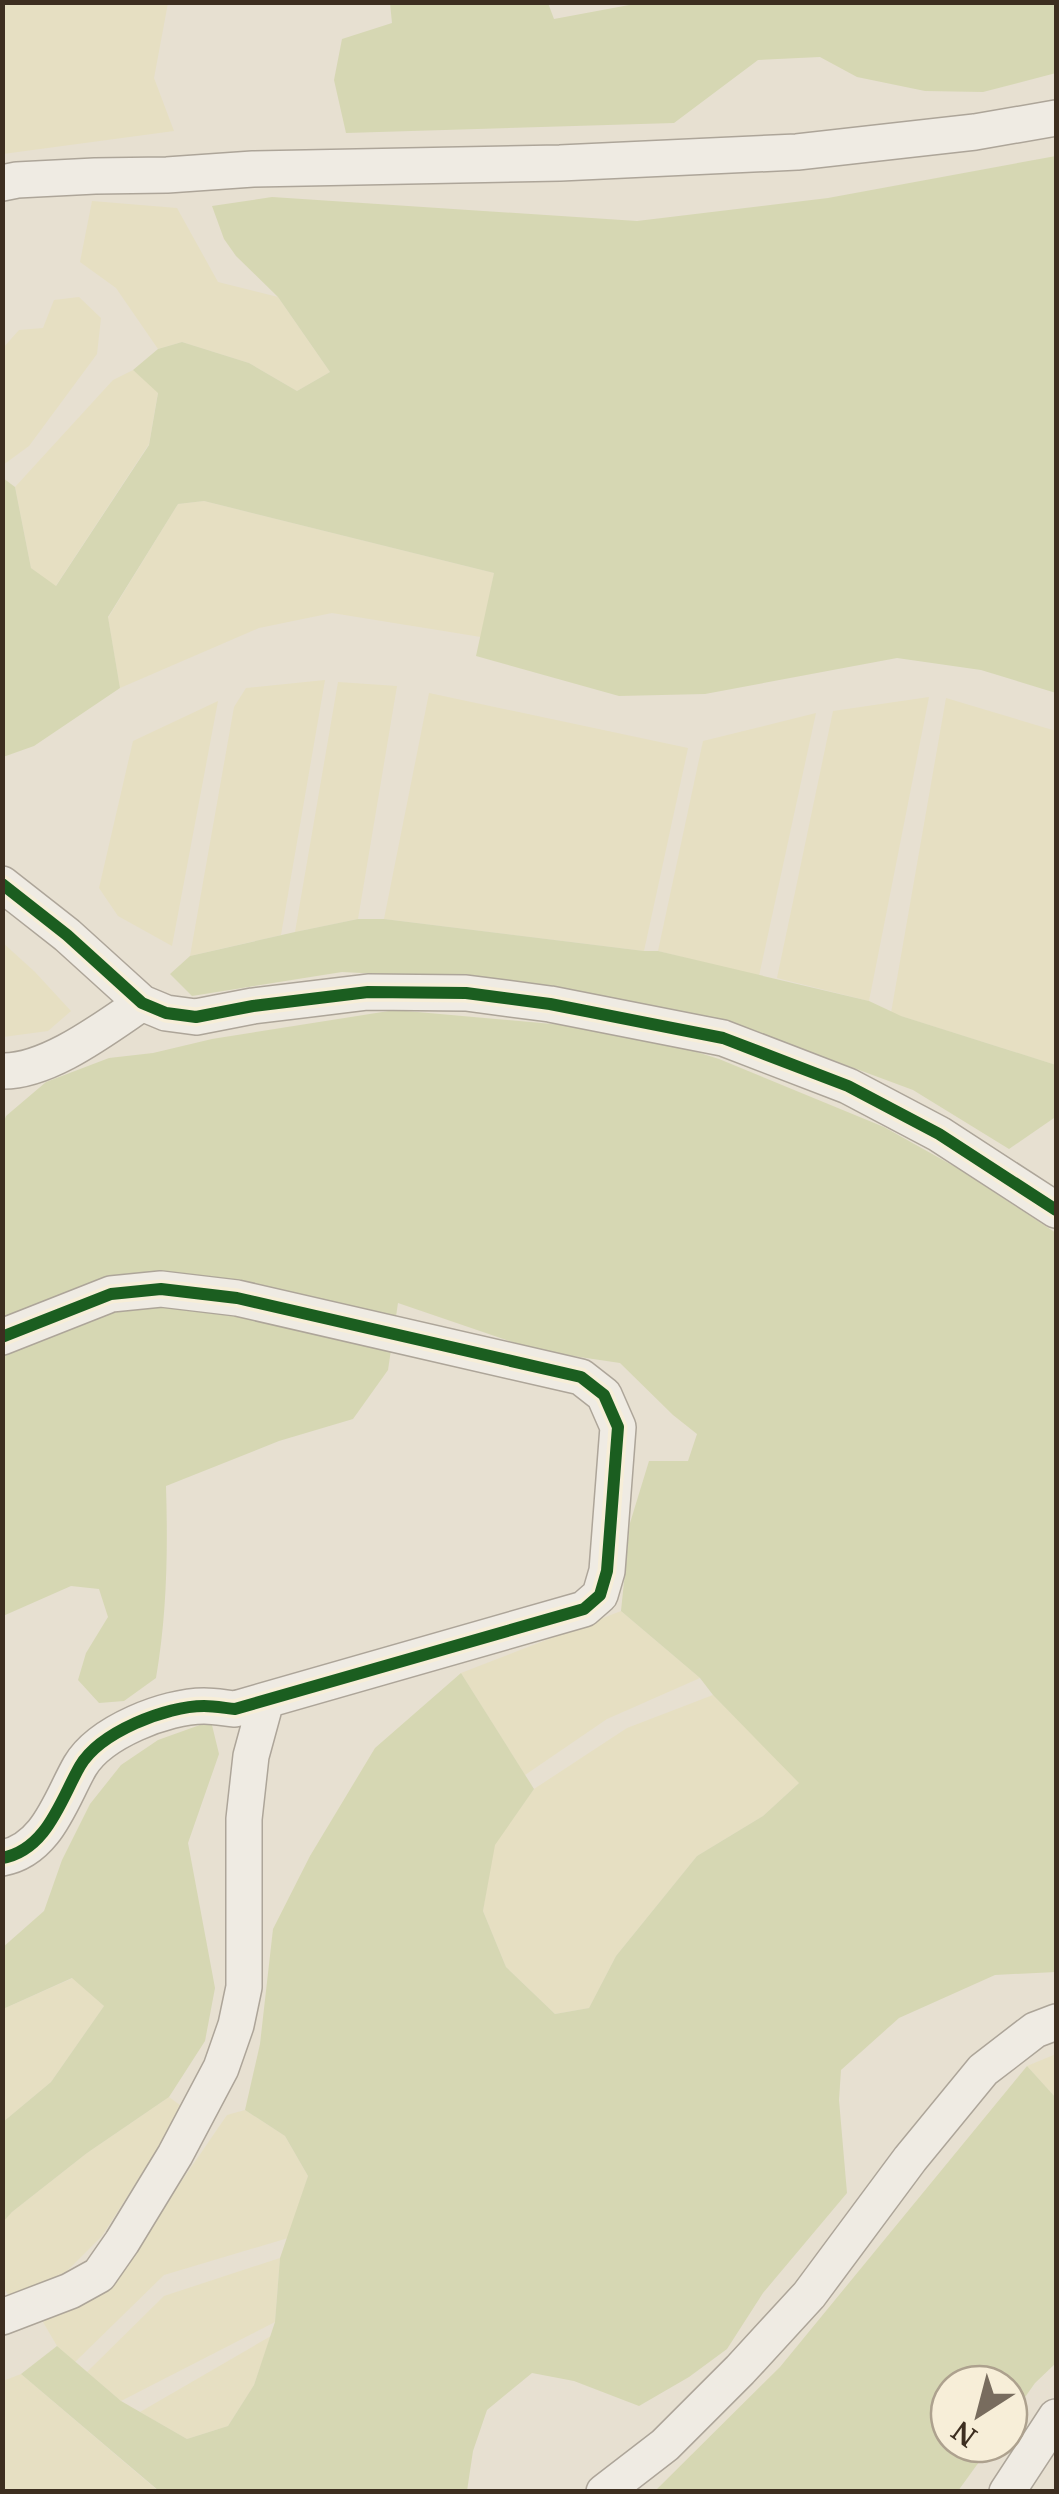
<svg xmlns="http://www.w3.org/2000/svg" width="1059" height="2494" font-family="'Noto Serif',serif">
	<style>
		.farmland { fill: #e6dfc2 }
		.green { fill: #d6d7b3 }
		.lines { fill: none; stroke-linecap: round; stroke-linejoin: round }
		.minor-casing { stroke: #ada599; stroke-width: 38 }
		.minor { stroke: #efebe3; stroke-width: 35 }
		.cycleway-casing { stroke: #f7eed8; stroke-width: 19 }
		.cycleway { stroke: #1b5e20; stroke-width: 12 }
	</style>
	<rect width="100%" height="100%" fill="#e7e0d1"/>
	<path class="farmland" d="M 2,3 L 168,3 L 154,78 L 174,131 L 3,154 Z
		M 92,201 L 177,208 L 218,282 L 278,297 L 330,372 L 297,391 L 249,363 L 182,342 L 158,349 L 116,288 L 80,262 Z
		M 79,297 L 101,318 L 97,354 L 29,446 L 3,465 L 3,348 L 19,330 L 43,328 L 54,300 Z
		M 133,370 L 158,392 L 149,444 L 55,587 L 31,568 L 15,487 L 113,380 Z
		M 204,501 L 494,573 L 481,637 L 332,613 L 259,628 L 120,688 L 108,618 L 178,504 Z
		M 325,680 L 281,935 L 190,956 L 234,707 L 246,688 Z
		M 338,682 L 397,686 L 358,919 L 295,932 Z
		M 429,693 L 688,748 L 644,951 L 384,919 Z
		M 929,697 L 869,1001 L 777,978 L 833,711 Z
		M 946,698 L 1056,731 L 1056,1065 L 891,1013 Z
		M 218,701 L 172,946 L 118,916 L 99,888 L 133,741 Z
		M 816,713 L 759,976 L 658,951 L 703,741 Z
		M 2,942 L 35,972 L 71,1011 L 48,1031 L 3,1037 Z
		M 621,1611 L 700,1678 L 607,1719 L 525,1775 L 461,1673 Z
		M 713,1695 L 800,1782 L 763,1816 L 697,1856 L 616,1956 L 589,2008 L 555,2014 L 506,1967 L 483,1911 L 494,1845 L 534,1789 L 627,1728 Z
		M 73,1978 L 104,2006 L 51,2082 L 3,2122 L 3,2009 Z
		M 1056,2054 L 1056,2098 L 1027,2066 Z
		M 169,2097 L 184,2108 L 102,2236 L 67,2271 L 12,2300 L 3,2287 L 2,2222 L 12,2212 L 87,2153 Z
		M 245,2110 L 285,2136 L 308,2176 L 288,2238 L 164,2275 L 75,2362 L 57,2346 L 43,2322 L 117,2275 L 227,2115 Z
		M 280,2258 L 275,2322 L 121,2401 L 87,2372 L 164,2296 Z
		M 271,2336 L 254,2385 L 228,2426 L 187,2439 L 140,2412 Z
		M 21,2374 L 157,2490 L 3,2491 L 3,2381 Z"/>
	<path class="green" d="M 640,3 L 1056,3 L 1056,73 L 983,92 L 925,91 L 857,77 L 820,57 L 758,60 L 674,123 L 346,133 L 334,80 L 342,39 L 392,23 L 390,3 L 548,3 L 554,19 Z
		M 1056,156 L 1056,693 L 981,670 L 897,658 L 705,694 L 619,696 L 476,656 L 494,573 L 204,501 L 178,504 L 108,617 L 120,688 L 34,746 L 3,757 L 3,478 L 15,487 L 31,568 L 56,586 L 149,445 L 158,393 L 133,370 L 158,349 L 182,342 L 249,363 L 297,391 L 330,372 L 278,297 L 236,256 L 224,239 L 212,206 L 272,197 L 637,221 L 828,198 Z
		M 358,919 L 384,919 L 644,951 L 658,951 L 869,1001 L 901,1016 L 1056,1065 L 1056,1102 L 1054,1118 L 1009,1149 L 913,1090 L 824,1057 L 679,1017 L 459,978 L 342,972 L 192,996 L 170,974 L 190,956 L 295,932 Z
		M 395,1010 L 630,1031 L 719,1059 L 884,1127 L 959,1169 L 1056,1233 L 1056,1972 L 995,1975 L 899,2018 L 841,2070 L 839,2100 L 847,2193 L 763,2293 L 727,2349 L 689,2377 L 639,2406 L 574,2381 L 532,2373 L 487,2410 L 473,2451 L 467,2491 L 159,2491 L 21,2374 L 57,2346 L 121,2401 L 187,2439 L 228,2426 L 254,2385 L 275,2322 L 280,2258 L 308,2176 L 285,2136 L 245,2110 L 260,2044 L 273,1929 L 310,1856 L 375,1748 L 461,1673 L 534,1789 L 495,1845 L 483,1911 L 506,1967 L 555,2014 L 589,2008 L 616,1956 L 697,1856 L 763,1816 L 799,1783 L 713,1695 L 700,1678 L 621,1611 L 630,1523 L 649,1461 L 688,1461 L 697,1434 L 673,1415 L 620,1363 L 539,1351 L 398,1303 L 388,1370 L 353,1419 L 279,1441 L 166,1486 C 168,1551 167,1614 156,1678 L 124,1701 L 99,1703 L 78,1680 L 86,1653 L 108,1617 L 99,1589 L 71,1586 L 3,1616 L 3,1124 L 6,1116 L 46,1082 L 109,1058 L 153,1053 L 212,1039 Z
		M 211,1721 L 219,1754 L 188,1843 L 215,1988 L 205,2041 L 169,2097 L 87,2153 L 12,2212 L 3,2222 L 3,2122 L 51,2082 L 104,2006 L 72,1978 L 3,2009 L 2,1948 L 44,1911 L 62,1860 L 90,1804 L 121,1765 L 158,1740 Z
		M 1027,2066 L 1056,2098 L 1056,2363 L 1035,2383 L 1009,2420 L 1009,2384 L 949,2384 L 949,2444 L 992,2444 L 958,2491 L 655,2491 L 780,2367 Z"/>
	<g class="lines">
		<defs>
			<path id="minor" d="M 2,183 L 17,180 L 95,176 L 167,175 L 253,169 L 560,163 L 797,152 L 975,132 L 1056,118
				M 2,884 L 67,935 L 142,1003 L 166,1013 L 196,1017 L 253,1006 L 368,992 L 466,993 L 550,1004 L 723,1038 L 848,1086 L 939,1134 L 1056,1210
				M 2,1071 C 48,1072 105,1028 142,1003
				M 2,1337 L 111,1294 L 161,1289 L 237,1298 L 581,1377 L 604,1395 L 618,1427 L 607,1571 L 600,1595 L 584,1609 L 235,1709 C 225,1708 214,1706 204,1706 C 166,1706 100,1732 80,1766 C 61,1799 47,1850 2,1858
				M 2,2317 L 70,2291 L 99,2275 L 122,2242 L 175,2155 L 221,2068 L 236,2025 L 244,1987 L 244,1819 L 251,1756 L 266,1701
				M 604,2492 L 665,2445 L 740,2370 L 809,2295 L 910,2159 L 983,2070 L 1035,2030 L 1056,2022
				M 1007,2492 L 1056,2417"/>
		</defs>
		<use href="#minor" class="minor-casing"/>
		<use href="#minor" class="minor"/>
		<defs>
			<path id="cycleway" d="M 2,884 L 67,935 L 142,1003 L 166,1013 L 196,1017 L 253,1006 L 368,992 L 466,993 L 550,1004 L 723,1038 L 848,1086 L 939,1134 L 1056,1210
				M 2,1337 L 111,1294 L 161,1289 L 237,1298 L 581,1377 L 604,1395 L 618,1427 L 607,1571 L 600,1595 L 584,1609 L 235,1709 C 225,1708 214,1706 204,1706 C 166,1706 100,1732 80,1766 C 61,1799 47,1850 2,1858"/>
		</defs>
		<use href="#cycleway" class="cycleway-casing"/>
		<use href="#cycleway" class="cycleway"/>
	</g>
	<rect width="1059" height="2494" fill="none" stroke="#3d2e20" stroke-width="10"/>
	<g transform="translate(979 2414) rotate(216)"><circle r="48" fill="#f7eed8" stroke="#ada18e" stroke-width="2.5"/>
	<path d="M0-8L18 38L0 25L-18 38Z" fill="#786c5e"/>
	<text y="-15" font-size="28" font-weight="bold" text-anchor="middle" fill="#3d2e20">N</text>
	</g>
</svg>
